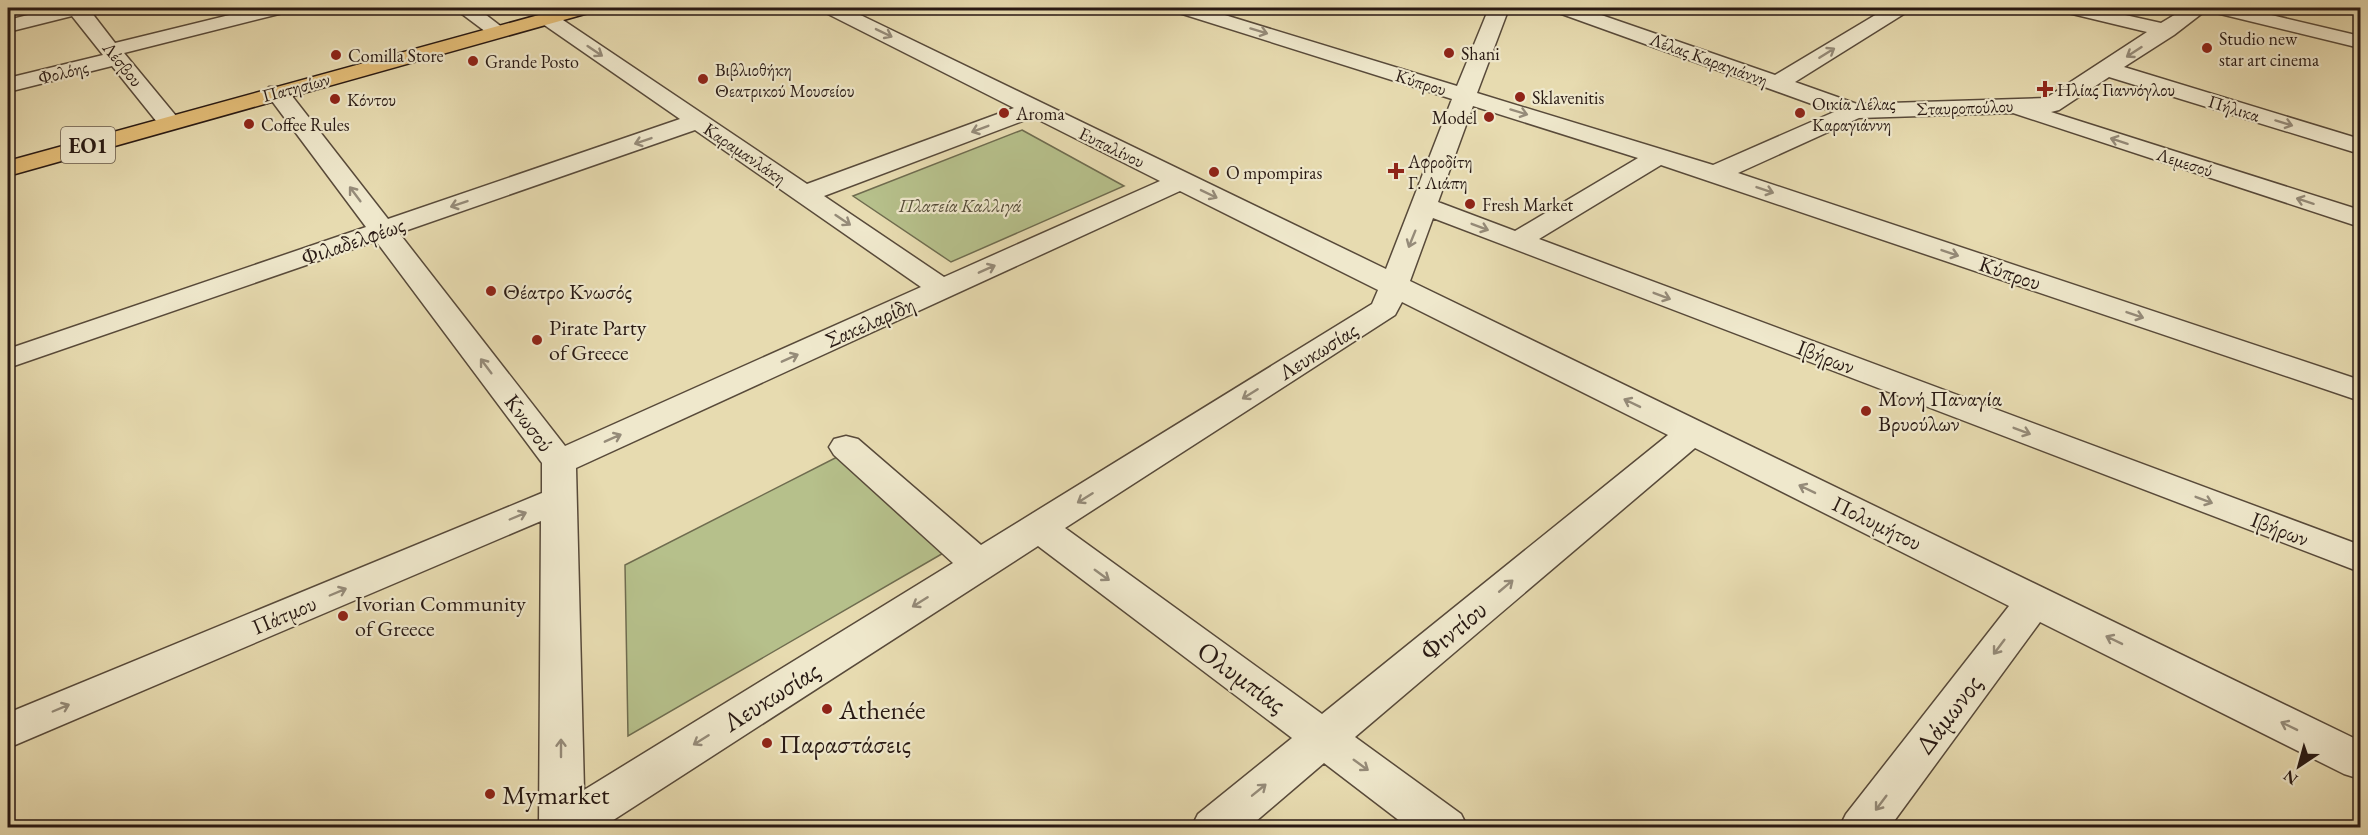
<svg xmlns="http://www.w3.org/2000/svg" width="2368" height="835" font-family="'EB Garamond',serif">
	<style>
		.green { fill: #b6c08b; stroke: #6f6c4f; stroke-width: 1.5 }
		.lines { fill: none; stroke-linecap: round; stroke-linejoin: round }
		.minor-casing { stroke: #584a3a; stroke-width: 3 }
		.major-casing { stroke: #281913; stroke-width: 3 }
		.minor { fill: #efe8cc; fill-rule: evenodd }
		.major { fill: #e4be78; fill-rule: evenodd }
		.oneway { stroke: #958b79 }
		.poi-dot { fill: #8f2418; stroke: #efe8cc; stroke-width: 2 }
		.labels { text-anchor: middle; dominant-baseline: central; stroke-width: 4.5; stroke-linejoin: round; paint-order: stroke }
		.far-poi-label { font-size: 18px; fill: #281913; stroke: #efe8cc; text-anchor: start }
		.far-street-label { font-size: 18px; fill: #281913; stroke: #efe8cc }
		.far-park-label { font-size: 18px; font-style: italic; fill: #534b37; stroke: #efe8cc }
		.shield { fill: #efe8cc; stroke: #64574a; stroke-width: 1.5 }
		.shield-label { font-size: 21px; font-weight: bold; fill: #281913 }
		.street-label { font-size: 22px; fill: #281913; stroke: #efe8cc }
		.poi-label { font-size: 22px; fill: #281913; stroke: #efe8cc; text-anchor: start }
		.near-street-label { font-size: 27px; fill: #281913; stroke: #efe8cc }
		.near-poi-label { font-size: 27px; fill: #281913; stroke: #efe8cc; text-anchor: start }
	</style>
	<rect width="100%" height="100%" fill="#e7dbb0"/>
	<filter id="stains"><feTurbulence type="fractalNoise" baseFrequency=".00333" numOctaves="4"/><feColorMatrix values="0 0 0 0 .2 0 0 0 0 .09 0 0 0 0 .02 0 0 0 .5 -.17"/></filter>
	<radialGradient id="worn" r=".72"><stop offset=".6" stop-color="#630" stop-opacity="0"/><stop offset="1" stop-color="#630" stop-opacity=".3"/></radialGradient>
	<path class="green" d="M 1022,130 L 1124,186 L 951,262 L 853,196 Z
		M 847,452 L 952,548 L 628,736 L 625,565 Z"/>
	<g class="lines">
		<defs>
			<path id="minor" d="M 56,8 L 88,8 L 115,43 L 258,8 L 290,8 L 287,12 L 124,53 L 181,122 L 177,127 L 161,127 L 112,66 L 8,92 L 8,78 L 103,55 L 72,16 L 8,32 L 8,20 Z
				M 454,8 L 477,8 L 507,31 L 504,35 L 490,35 Z
				M 821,8 L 846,8 L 1386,269 L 1452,99 L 1176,12 L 1173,8 L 1202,8 L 1457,86 L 1489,8 L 1509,8 L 1477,93 L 1713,165 L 1834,112 L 1556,12 L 1553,8 L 1581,8 L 1775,75 L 1887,8 L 1910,8 L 1907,12 L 1795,82 L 1857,104 L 2046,98 L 2147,32 L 2064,12 L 2061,8 L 2094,8 L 2161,23 L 2186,8 L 2209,8 L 2174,35 L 2124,67 L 2360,139 L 2360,154 L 2109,77 L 2059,110 L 2051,112 L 2360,210 L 2360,227 L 2013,113 L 1859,118 L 1738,173 L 2360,380 L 2360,401 L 1661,165 L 1539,239 L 2360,545 L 2360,572 L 1433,218 L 1410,281 L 2360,741 L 2360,779 L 2344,774 L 2040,622 L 1889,828 L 1839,828 L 1846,814 L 2009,606 L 1695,448 L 1355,737 L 1461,814 L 1468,828 L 1409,828 L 1324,763 L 1248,828 L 1191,828 L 1198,814 L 1292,738 L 1038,546 L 601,828 L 539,828 L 541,521 L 8,748 L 8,713 L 542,493 L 542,463 L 376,241 L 8,368 L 8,349 L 366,227 L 269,97 L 266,92 L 269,87 L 285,87 L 388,219 L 680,119 L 540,22 L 537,18 L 540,14 L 554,14 L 807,184 L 1014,108 L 824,12 ZM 1473,106 L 1638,158 L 1515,231 L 1438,202 ZM 1033,117 L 1160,181 L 944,277 L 824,196 ZM 695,130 L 921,287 L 565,446 L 399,233 ZM 1180,191 L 1378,290 L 1372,304 L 981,545 L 858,439 L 846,436 L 834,439 L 829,447 L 834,455 L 953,563 L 584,790 L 576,468 ZM 1402,302 L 1668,435 L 1322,714 L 1065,528 L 1395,315 Z
				M 2209,8 L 2242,8 L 2360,36 L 2360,48 L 2212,12 Z"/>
			<path id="major" d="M 564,8 L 595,8 L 592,12 L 8,176 L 8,161 Z"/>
		</defs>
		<use href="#minor" class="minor-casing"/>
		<use href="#major" class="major-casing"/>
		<use href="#minor" class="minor"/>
		<use href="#major" class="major"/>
	</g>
	<defs><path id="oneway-shaft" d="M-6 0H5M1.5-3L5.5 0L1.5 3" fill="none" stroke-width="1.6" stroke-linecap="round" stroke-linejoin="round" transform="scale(1.5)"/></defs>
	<g class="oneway">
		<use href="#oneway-shaft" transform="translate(1259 31) rotate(17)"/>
		<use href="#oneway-shaft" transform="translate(884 33) rotate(26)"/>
		<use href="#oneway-shaft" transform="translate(595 51) rotate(34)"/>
		<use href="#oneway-shaft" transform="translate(2134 52) rotate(147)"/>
		<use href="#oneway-shaft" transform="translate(1827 53) rotate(-32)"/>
		<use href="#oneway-shaft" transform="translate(1519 112) rotate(17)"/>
		<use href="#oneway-shaft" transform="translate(2284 123) rotate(17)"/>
		<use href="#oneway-shaft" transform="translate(980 129) rotate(159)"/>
		<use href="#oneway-shaft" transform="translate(643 141) rotate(161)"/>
		<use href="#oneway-shaft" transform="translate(2119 141) rotate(-162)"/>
		<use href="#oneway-shaft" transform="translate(1765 190) rotate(19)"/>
		<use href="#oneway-shaft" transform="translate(355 194) rotate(-127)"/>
		<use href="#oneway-shaft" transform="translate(1209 194) rotate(26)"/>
		<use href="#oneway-shaft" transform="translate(2305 201) rotate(-162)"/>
		<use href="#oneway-shaft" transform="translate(459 204) rotate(161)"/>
		<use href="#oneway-shaft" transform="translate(843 220) rotate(34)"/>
		<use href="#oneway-shaft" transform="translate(1480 227) rotate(21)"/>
		<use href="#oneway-shaft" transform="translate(1412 239) rotate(112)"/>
		<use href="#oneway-shaft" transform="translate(1950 253) rotate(19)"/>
		<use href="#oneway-shaft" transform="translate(987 269) rotate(-24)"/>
		<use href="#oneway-shaft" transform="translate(1662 296) rotate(21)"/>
		<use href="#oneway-shaft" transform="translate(2135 315) rotate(19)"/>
		<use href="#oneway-shaft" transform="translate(790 358) rotate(-24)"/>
		<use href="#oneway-shaft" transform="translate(486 366) rotate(-127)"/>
		<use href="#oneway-shaft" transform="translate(1250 394) rotate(148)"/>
		<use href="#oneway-shaft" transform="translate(1632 403) rotate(-154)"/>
		<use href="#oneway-shaft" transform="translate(2022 431) rotate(21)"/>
		<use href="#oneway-shaft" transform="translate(613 438) rotate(-24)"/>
		<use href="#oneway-shaft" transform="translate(1807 489) rotate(-154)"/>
		<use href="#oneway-shaft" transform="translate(1085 498) rotate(148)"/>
		<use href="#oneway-shaft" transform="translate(2204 500) rotate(21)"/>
		<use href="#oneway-shaft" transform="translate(518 516) rotate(-23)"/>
		<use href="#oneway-shaft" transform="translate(1102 575) rotate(36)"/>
		<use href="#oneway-shaft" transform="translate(1506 586) rotate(-40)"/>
		<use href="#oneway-shaft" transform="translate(338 592) rotate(-23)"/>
		<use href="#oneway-shaft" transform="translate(920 602) rotate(148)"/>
		<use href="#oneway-shaft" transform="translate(2114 640) rotate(-154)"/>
		<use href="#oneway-shaft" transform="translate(1999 647) rotate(127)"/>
		<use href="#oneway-shaft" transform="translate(61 708) rotate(-23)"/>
		<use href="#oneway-shaft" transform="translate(2289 726) rotate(-154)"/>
		<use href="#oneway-shaft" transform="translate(701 740) rotate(148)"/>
		<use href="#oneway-shaft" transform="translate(561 748) rotate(-90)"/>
		<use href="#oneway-shaft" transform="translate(1361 765) rotate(36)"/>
		<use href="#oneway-shaft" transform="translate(1259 790) rotate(-39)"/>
		<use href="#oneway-shaft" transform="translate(1881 803) rotate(127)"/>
	</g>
	<g class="poi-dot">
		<circle cx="2207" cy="48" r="6"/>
		<circle cx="1449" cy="53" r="6"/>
		<circle cx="336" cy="55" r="6"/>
		<circle cx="473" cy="61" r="6"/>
		<circle cx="703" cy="79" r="6"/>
		<path d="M2042 80h6v6h6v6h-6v6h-6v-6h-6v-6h6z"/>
		<circle cx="1520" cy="97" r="6"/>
		<circle cx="335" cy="99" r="6"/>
		<circle cx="1004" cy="113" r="6"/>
		<circle cx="1800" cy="113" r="6"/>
		<circle cx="1489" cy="117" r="6"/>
		<circle cx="249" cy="124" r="6"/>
		<path d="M1393 162h6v6h6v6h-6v6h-6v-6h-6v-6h6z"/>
		<circle cx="1214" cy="172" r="6"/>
		<circle cx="1470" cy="204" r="6"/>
		<circle cx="491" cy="291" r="6"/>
		<circle cx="537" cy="340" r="6"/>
		<circle cx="1866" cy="411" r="6"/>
		<circle cx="343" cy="616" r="6"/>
		<circle cx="827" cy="709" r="6"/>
		<circle cx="767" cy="743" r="6"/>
		<circle cx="490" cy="794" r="6"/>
	</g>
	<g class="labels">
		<g class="far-poi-label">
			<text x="2219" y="38">Studio new<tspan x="2219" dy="21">star art cinema</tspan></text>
			<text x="1461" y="53">Shani</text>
			<text x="348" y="55">Comilla Store</text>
			<text x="485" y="61">Grande Posto</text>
			<text x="715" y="69">Βιβλιοθήκη<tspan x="715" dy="21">Θεατρικού Μουσείου</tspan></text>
			<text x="2057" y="89">Ηλίας Γιαννόγλου</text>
			<text x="1532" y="97">Sklavenitis</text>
			<text x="347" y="99">Κόντου</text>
			<text x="1812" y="103">Οικία Λέλας<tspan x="1812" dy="21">Καραγιάννη</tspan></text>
			<text x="1016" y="113">Aroma</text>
			<text x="1477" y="117" text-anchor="end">Model</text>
			<text x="261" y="124">Coffee Rules</text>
			<text x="1408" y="161">Αφροδίτη<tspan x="1408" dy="21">Γ. Λιάπη</tspan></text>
			<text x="1226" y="172">O mpompiras</text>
			<text x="1482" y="204">Fresh Market</text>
		</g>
		<g class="far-street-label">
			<text transform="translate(1709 59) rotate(20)">Λέλας Καραγιάννη</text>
			<text transform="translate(123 64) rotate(51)">Λέσβου</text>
			<text transform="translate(63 72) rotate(-14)">Φολόης</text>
			<text transform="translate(1421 82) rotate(17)">Κύπρου</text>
			<text transform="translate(296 87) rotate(-15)">Πατησίων</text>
			<text transform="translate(1965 107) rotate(-2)">Σταυροπούλου</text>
			<text transform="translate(2234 108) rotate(17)">Πήλικα</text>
			<text transform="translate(1112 147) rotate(26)">Ευπαλίνου</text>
			<text transform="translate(745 153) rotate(34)">Καραμανλάκη</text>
			<text transform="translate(2185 162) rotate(18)">Λεμεσού</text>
		</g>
		<g class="far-park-label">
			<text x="960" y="205">Πλατεία Καλλιγά</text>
		</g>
		<rect class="shield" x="61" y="127" width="54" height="36" rx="4.5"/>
		<g class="shield-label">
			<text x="88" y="145">ΕΟ1</text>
		</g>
		<g class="street-label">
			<text transform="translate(353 241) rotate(-19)">Φιλαδελφέως</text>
			<text transform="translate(2010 273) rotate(19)">Κύπρου</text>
			<text transform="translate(870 322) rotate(-24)">Σακελαρίδη</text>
			<text transform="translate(1318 351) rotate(-32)">Λευκωσίας</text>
			<text transform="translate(1826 357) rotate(21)">Ιβήρων</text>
			<text transform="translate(529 423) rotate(53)">Κνωσού</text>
			<text transform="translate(1877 523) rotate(26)">Πολυμήτου</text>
			<text transform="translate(2280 529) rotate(21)">Ιβήρων</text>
			<text transform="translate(284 615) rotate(-23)">Πάτμου</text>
		</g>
		<g class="poi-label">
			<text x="503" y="291">Θέατρο Κνωσός</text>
			<text x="549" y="327">Pirate Party<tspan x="549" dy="25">of Greece</tspan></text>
			<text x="1878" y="398">Μονή Παναγία<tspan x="1878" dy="25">Βρυούλων</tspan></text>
			<text x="355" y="603">Ivorian Community<tspan x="355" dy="25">of Greece</tspan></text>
		</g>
		<g class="near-street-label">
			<text transform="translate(1453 630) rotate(-40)">Φιντίου</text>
			<text transform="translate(1242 677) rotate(36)">Ολυμπίας</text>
			<text transform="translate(771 696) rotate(-32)">Λευκωσίας</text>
			<text transform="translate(1948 714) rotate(-53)">Δάμωνος</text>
		</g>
		<g class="near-poi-label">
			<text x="839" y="709">Athenée</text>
			<text x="779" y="743">Παραστάσεις</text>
			<text x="502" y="794">Mymarket</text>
		</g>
	</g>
	<rect width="2368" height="835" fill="none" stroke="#e7dbb0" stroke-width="30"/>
	<rect x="9" y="9" width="2350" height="817" fill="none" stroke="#281913" stroke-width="3"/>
	<rect x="15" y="15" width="2338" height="805" fill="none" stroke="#281913" stroke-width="1.5"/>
	<g transform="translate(2299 766) rotate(216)" stroke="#efe8cc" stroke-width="4.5" paint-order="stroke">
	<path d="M0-4.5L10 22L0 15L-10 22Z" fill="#281913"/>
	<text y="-9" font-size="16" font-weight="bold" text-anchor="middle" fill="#281913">N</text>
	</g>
	<rect width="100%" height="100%" filter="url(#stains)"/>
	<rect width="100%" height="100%" fill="url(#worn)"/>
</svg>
